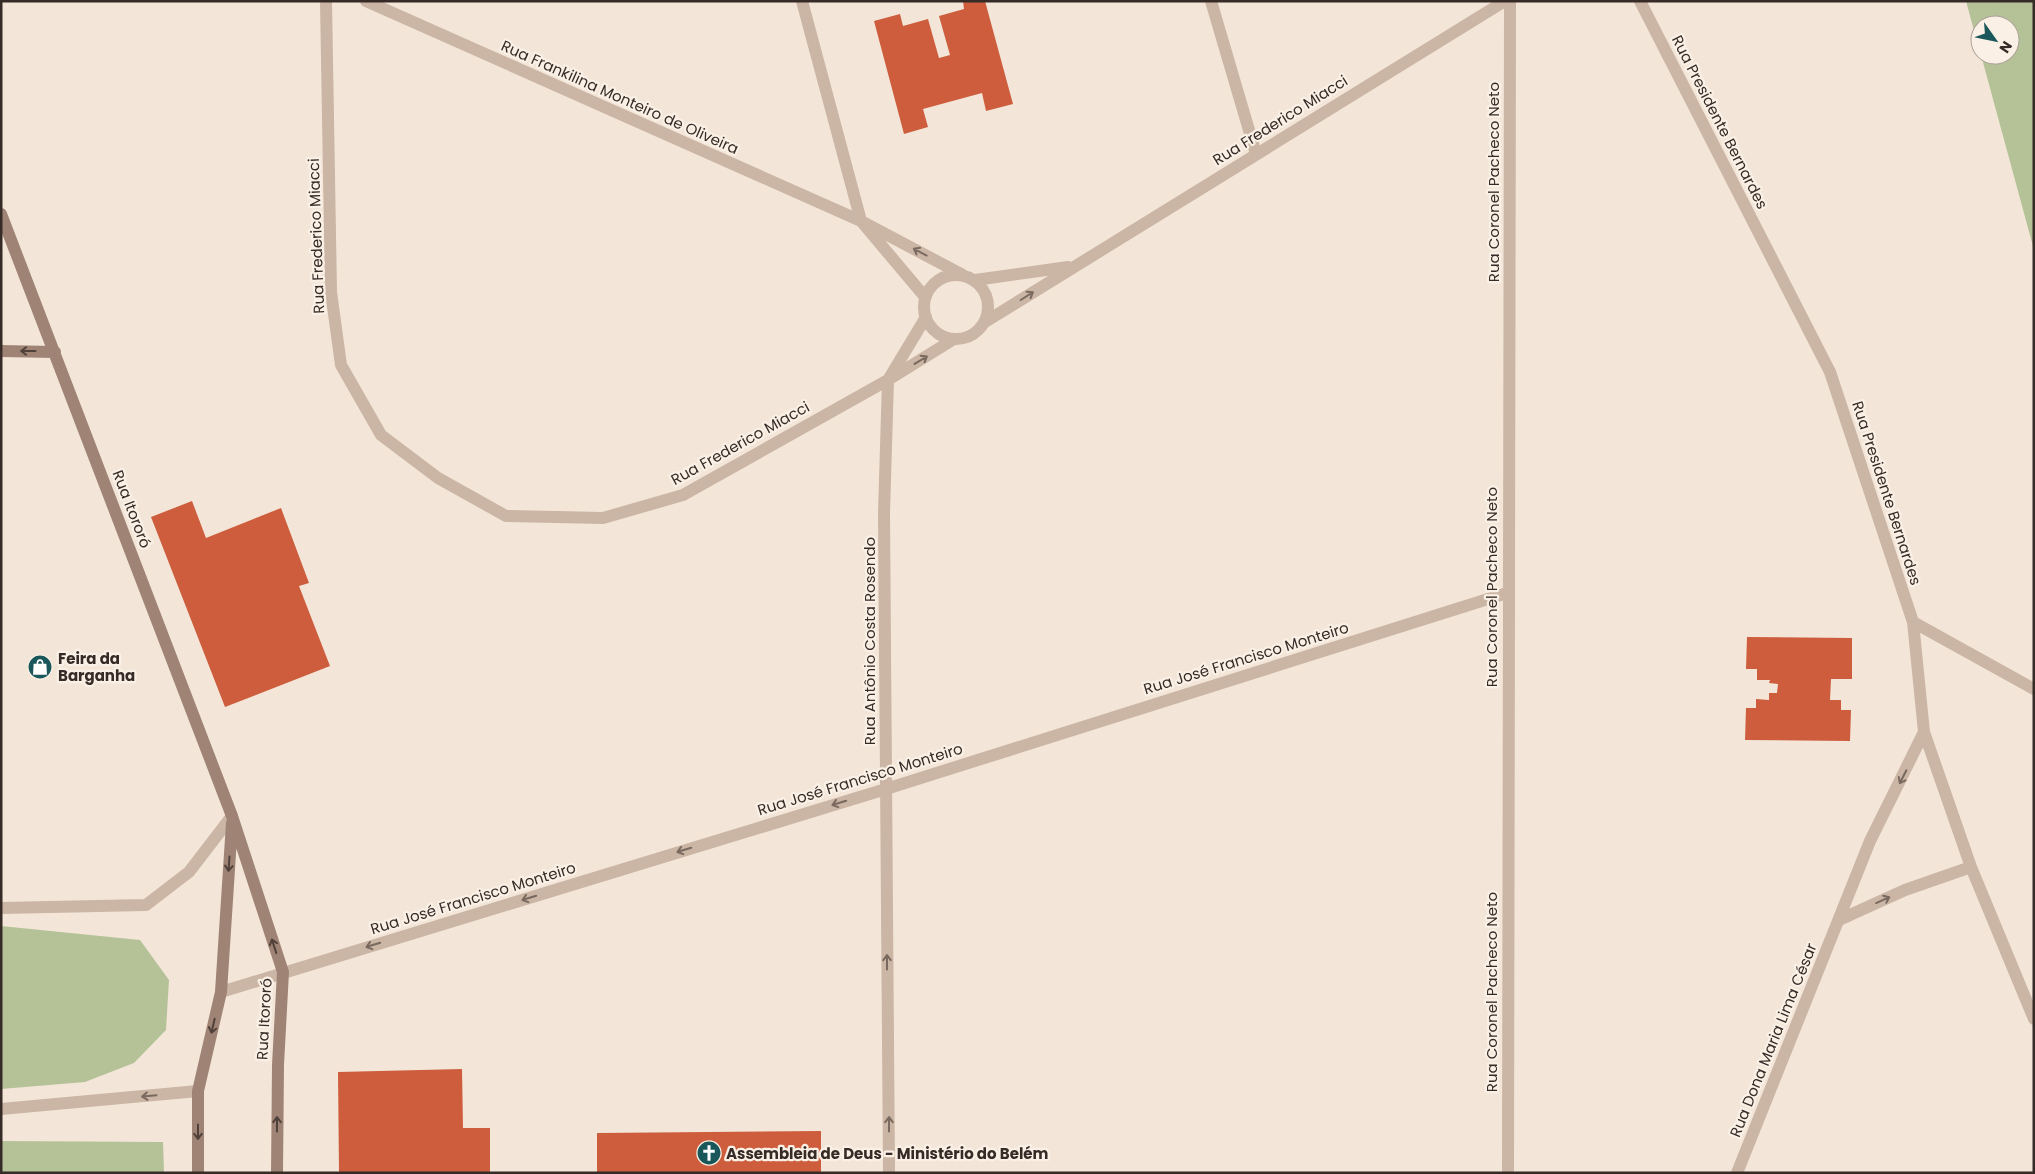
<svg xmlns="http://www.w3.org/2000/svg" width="2035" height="1174" font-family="Poppins,sans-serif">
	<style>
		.green { fill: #b5c298 }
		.building { fill: #cd5d3c }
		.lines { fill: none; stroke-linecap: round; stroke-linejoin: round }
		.lane { stroke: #cbb5a4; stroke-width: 12 }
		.street { stroke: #cbb5a4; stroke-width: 12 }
		.secondary { stroke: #9f8475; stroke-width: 12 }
		.oneway { stroke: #79695f }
		.oneway2 { stroke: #50413a }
		.labels { text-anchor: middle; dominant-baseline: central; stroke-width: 4.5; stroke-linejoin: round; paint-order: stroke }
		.street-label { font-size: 15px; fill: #362b26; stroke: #faf0e5 }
		.poi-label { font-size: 15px; font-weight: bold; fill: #362b26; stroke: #faf0e5; text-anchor: start }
	</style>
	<rect width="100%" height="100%" fill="#f3e6d9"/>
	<path class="green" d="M 1966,1 L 2034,1 L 2034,250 L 1981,55 L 2010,55 L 2010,25 L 1980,25 L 1980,53 Z
		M 1,926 L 140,940 L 169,980 L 166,1030 L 134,1063 L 85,1082 L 1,1089 Z
		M 1,1141 L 163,1142 L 164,1173 L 1,1173 Z"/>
	<path class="building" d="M 963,1 L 985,1 L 1013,104 L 986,111 L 982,93 L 923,109 L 928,127 L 904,134 L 874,21 L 900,14 L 903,26 L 928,19 L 939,58 L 950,55 L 939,16 L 964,9 Z
		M 192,501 L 206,538 L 281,508 L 309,583 L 299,586 L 330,666 L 225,707 L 151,517 Z
		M 1747,637 L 1852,638 L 1852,679 L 1831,679 L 1830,700 L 1841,700 L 1841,710 L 1851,710 L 1850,741 L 1745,740 L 1746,708 L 1756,708 L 1756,699 L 1769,700 L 1769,693 L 1777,693 L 1778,684 L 1769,683 L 1770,680 L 1757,680 L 1757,669 L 1746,669 Z
		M 462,1069 L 463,1128 L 490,1128 L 490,1173 L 339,1173 L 338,1072 Z
		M 821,1131 L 821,1173 L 597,1173 L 597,1133 Z"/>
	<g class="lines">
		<path class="lane" d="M 1,908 L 146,905 L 189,872 L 232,816
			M 1,1109 L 198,1091"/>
		<path class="street" d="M 326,1 L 331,292 L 341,365 L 381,435 L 438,478 L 506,516 L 603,518 L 683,495 L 888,380 L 954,339
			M 366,1 L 861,221 L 963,275
			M 802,1 L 861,221 L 925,297
			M 1211,1 L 1256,154
			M 1640,1 L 1830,372 L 1913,622 L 1924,732 L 1971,867 L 2034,1019
			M924 307a32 32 0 1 1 64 0a32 32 0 1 1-64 0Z
			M 975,280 L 1068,267
			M 985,322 L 1505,1
			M 1913,622 L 2034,689
			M 1839,920 L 1905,890 L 1971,867
			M 221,992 L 886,789 L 1507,593
			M 889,1173 L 884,513 L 888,380 L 926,317
			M 1508,1173 L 1510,1
			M 1737,1173 L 1870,841 L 1924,732"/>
		<path class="secondary" d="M 1,214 L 232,816 L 283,972 L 278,1065 L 277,1173
			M 1,351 L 55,352
			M 198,1173 L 198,1091 L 221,992 L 232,823"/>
	</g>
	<defs><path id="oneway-shaft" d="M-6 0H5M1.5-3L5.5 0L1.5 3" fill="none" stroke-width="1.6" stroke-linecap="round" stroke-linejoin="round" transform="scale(1.25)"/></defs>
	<g class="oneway">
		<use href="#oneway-shaft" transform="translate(920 252) rotate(-152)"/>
		<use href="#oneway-shaft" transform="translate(1027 296) rotate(-32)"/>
		<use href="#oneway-shaft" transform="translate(921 360) rotate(-31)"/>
		<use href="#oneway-shaft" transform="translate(1903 777) rotate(117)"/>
		<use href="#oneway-shaft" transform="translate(839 803) rotate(163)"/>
		<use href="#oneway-shaft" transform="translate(684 850) rotate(163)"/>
		<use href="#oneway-shaft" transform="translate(529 898) rotate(163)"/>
		<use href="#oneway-shaft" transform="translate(1883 900) rotate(-24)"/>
		<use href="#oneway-shaft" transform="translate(373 945) rotate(163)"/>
		<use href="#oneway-shaft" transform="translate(887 962) rotate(-90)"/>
		<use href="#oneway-shaft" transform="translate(149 1096) rotate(175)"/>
		<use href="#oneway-shaft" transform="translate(889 1124) rotate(-90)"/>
	</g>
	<g class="oneway2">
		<use href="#oneway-shaft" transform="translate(28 351) rotate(-180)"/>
		<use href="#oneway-shaft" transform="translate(229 864) rotate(94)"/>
		<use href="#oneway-shaft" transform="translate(274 946) rotate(-108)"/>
		<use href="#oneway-shaft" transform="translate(213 1026) rotate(103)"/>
		<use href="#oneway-shaft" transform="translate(277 1124) rotate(-90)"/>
		<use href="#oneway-shaft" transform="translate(198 1132) rotate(90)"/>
	</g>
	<defs>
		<symbol id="shop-disc" viewBox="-11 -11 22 22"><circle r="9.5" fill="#19575a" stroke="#faf0e5"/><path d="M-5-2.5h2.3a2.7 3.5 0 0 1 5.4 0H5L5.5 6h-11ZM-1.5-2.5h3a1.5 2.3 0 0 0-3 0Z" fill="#fff"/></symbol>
		<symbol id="church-disc" viewBox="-11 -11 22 22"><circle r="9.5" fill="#19575a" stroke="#faf0e5"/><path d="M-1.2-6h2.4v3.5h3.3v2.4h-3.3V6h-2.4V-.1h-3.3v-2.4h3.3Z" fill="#fff"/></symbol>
	</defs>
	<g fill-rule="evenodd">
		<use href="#shop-disc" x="26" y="653" width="28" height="28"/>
		<use href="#church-disc" x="695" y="1139" width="28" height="28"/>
	</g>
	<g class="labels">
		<g class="street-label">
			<text transform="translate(620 97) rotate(24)">Rua Frankilina Monteiro de Oliveira</text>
			<text transform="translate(1280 120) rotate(-32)">Rua Frederico Miacci</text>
			<text transform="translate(1720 122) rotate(63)">Rua Presidente Bernardes</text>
			<text transform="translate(1493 182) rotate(-90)">Rua Coronel Pacheco Neto</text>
			<text transform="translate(316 236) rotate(-92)">Rua Frederico Miacci</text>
			<text transform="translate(740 443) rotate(-29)">Rua Frederico Miacci</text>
			<text transform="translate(1887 493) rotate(72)">Rua Presidente Bernardes</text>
			<text transform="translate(132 509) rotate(69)">Rua Itororó</text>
			<text transform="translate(1491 587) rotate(-90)">Rua Coronel Pacheco Neto</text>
			<text transform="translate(869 641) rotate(-90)">Rua Antônio Costa Rosendo</text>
			<text transform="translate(1246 658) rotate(-17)">Rua José Francisco Monteiro</text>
			<text transform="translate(860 779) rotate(-17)">Rua José Francisco Monteiro</text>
			<text transform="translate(473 898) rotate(-17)">Rua José Francisco Monteiro</text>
			<text transform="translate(1491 992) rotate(-90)">Rua Coronel Pacheco Neto</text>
			<text transform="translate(264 1019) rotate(-87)">Rua Itororó</text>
			<text transform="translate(1773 1040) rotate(-68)">Rua Dona Maria Lima César</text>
		</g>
		<g class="poi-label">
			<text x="58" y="658">Feira da<tspan x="58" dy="17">Barganha</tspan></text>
			<text x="726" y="1153">Assembleia de Deus - Ministério do Belém</text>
		</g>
	</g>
	<rect width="2035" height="1174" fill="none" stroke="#362b26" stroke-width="5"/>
	<g transform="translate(1995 40) rotate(123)"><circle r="24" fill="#faf0e5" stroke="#aca199"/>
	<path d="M0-4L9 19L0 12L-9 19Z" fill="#19575a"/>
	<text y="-8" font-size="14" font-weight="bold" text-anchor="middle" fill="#362b26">N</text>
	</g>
</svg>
